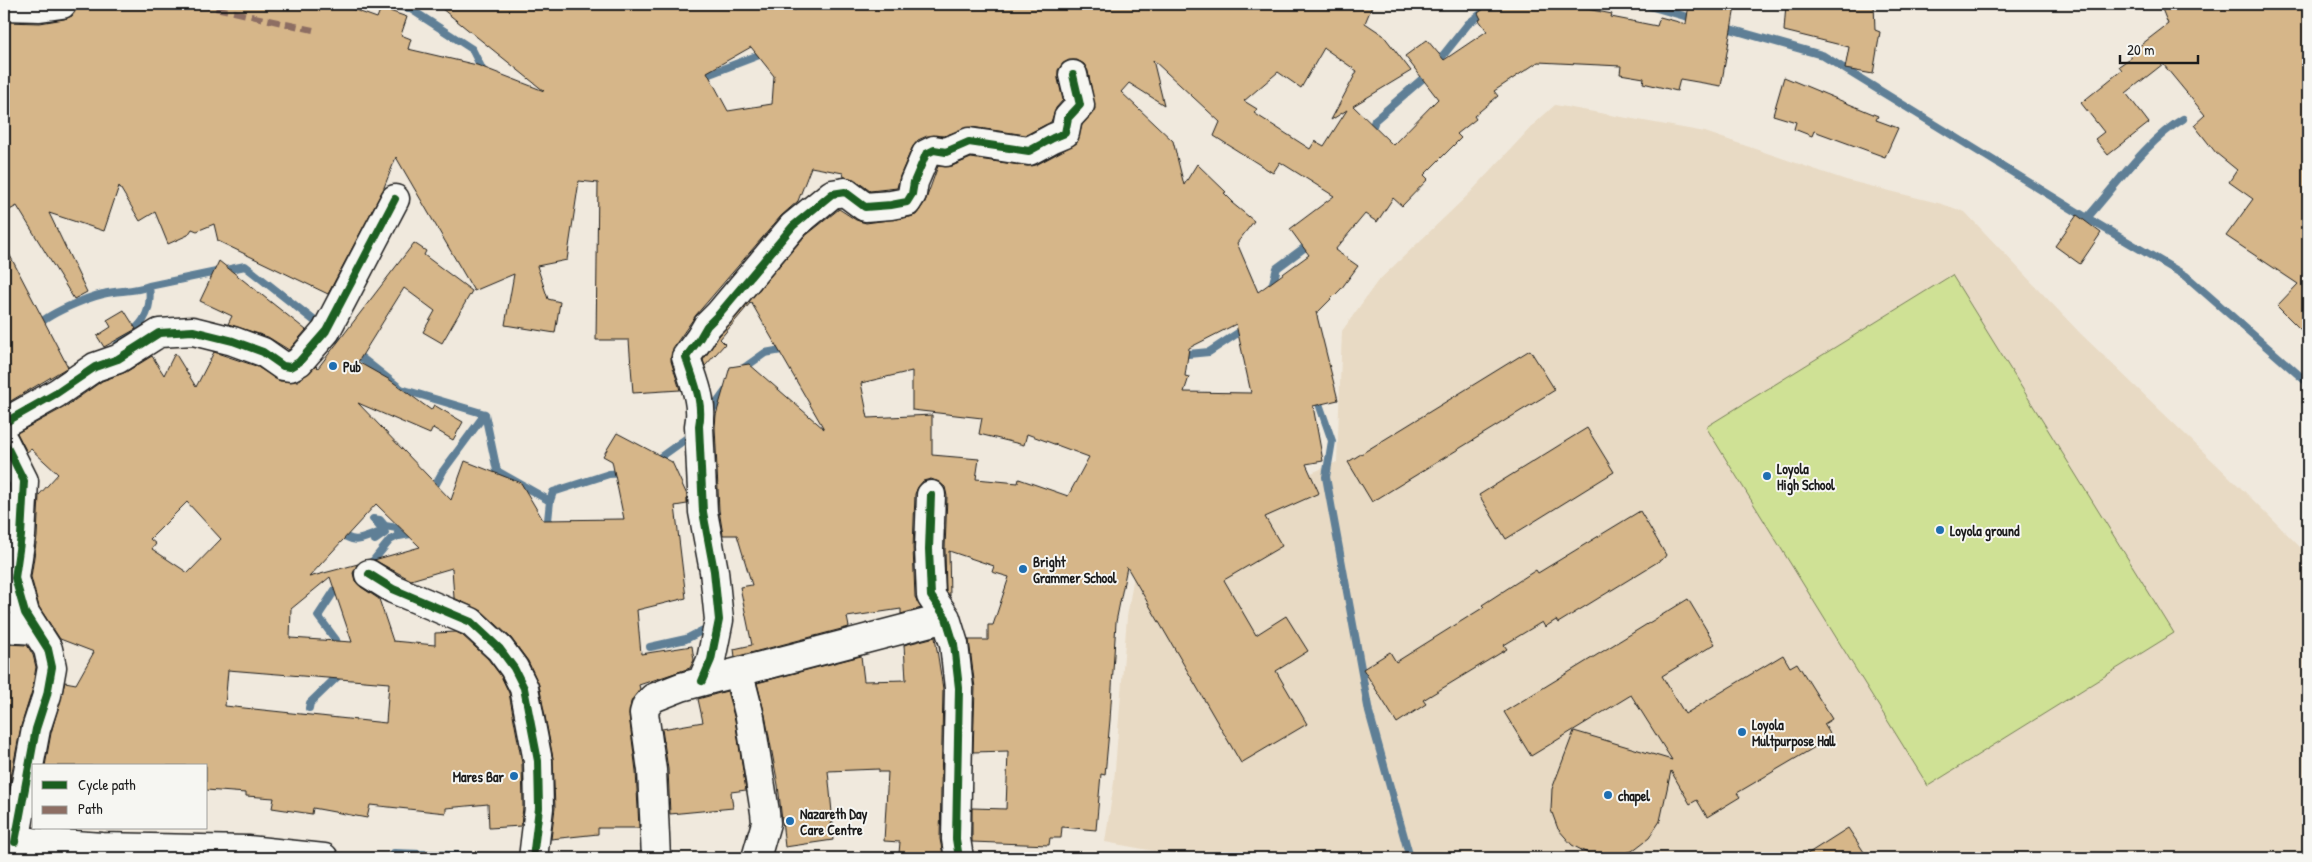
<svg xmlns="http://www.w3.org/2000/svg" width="2312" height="862" font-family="'Patrick Hand',sans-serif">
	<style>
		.built { fill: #e8dac4 }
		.green { fill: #cfe195; stroke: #767e58 }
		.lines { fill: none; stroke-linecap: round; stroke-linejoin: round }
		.stream { stroke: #5f7f96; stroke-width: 8 }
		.building { fill: #d6b689; stroke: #1c1c1c; fill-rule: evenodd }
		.street-casing { stroke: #1c1c1c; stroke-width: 31 }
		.secondary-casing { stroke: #1c1c1c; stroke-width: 31 }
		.street { stroke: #f6f6f2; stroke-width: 28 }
		.secondary { stroke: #f6f6f2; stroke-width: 28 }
		.quiet { stroke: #8d6e63; stroke-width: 6; stroke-dasharray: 12 6; stroke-linecap: butt }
		.cycleway-casing { stroke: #f6f6f2; stroke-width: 11 }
		.cycleway { stroke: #1b5e20; stroke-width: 8 }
		.poi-dot { fill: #1f6fb2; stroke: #f6f6f2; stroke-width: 2 }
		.labels { text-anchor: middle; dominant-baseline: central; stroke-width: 4; stroke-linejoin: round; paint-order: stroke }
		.poi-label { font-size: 14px; font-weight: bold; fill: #1c1c1c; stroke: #f6f6f2; text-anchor: start }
	</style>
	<rect width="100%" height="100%" fill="#f0e9dd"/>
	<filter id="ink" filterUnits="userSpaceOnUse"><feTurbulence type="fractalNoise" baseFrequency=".02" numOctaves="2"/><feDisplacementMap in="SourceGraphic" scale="10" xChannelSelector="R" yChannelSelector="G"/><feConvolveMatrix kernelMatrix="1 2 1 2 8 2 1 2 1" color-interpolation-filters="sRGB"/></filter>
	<g filter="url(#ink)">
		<path class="built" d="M 1555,105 L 1705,132 L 1846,180 L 1942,204 L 1965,212 L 2080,333 L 2243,490 L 2308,555 L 2308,858 L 1192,858 L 1105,842 L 1114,782 L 1127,617 L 1133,581 L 1134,558 L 1173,532 L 1337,462 L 1342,331 L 1377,282 L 1468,195 L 1534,124 Z"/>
		<path class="green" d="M 1952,275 L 2174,633 L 1928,786 L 1706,427 Z"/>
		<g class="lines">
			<path class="stream" d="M 384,4 L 409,8 L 472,49 L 484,73
				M 1642,4 L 1695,19
				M 1723,27 L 1822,55 L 2087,218 L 2186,276 L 2308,383
				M 699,78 L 767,52
				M 1370,135 L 1375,120 L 1429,73 L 1468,24 L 1494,4
				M 2087,218 C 2114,188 2148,139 2183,119
				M 1271,290 L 1277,268 L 1312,242
				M 36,327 C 47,314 86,298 103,294 C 118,290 134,292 149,286 L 245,266 L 401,389 L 485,414 L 497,471 L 550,501 L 553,492 L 609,474 L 625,473
				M 118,344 C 140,327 153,316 149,286
				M 1178,355 L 1209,352 L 1247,327
				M 741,370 L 765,353 L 787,349
				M 1316,395 L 1332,441 L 1326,477 L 1369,712 L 1410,858
				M 709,414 L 727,389
				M 655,461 L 694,433
				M 431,493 L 443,471 L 485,414
				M 547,530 L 550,501
				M 339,532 C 355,545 361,539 378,533 L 375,540 L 385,533 L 373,519 L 380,520 L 385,526 L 397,528 L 399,536 L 410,534 L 415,530
				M 650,647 L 686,639 L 711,626
				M 339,649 L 336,640 L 318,616 L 335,590 L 373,561 L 390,540 L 402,534
				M 309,708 L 310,703 L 338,676 L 340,670
				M 394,853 L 530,858
				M 329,856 L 360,858"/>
		</g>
		<path class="building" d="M 77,4 L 338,4 L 377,18 L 381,8 L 407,17 L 401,35 L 411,39 L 408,49 L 477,65 L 544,91 L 436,4 L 641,4 L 643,8 L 652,4 L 791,4 L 794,10 L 829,4 L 1373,4 L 1365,23 L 1383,35 L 1411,71 L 1353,106 L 1393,145 L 1438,99 L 1405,56 L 1427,40 L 1444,60 L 1487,31 L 1479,20 L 1481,19 L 1478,13 L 1491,4 L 1587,9 L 1612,14 L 1611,17 L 1657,26 L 1660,17 L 1686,24 L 1689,4 L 1730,4 L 1729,6 L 1735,7 L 1721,86 L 1680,79 L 1677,91 L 1643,83 L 1644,78 L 1620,74 L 1621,66 L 1538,62 L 1494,91 L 1498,96 L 1474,116 L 1476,119 L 1457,134 L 1461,138 L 1424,175 L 1428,179 L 1402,206 L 1393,198 L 1377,222 L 1365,214 L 1335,250 L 1358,266 L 1341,289 L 1318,312 L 1316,312 L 1338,400 L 1313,406 L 1323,461 L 1306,464 L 1319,493 L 1265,517 L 1282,546 L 1224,580 L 1256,635 L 1286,616 L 1308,651 L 1276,671 L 1307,724 L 1241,763 L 1127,567 L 1116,622 L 1110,720 L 1105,775 L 1101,774 L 1096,830 L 1062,827 L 1061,838 L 1050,838 L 1049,845 L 972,842 L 972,808 L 1006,809 L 1008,751 L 973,752 L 975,688 L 969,640 L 988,640 L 988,625 L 993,625 L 1009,577 L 992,572 L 994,566 L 949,551 L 950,596 L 946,591 L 945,549 L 947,496 L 945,487 L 939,482 L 931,479 L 923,481 L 918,487 L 915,494 L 913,548 L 915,597 L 921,608 L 901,614 L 901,609 L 847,617 L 849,627 L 735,657 L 734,649 L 752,645 L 740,587 L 752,585 L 737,535 L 723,535 L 719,510 L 715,427 L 716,415 L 730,367 L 749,364 L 824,429 L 751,302 L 720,339 L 725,344 L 705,366 L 703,360 L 719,336 L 804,237 L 839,209 L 856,220 L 866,223 L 910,217 L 916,215 L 925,202 L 938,166 L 952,166 L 971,158 L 1027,166 L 1036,165 L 1077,143 L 1082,125 L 1095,109 L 1088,71 L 1084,64 L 1077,60 L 1069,60 L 1063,63 L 1058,70 L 1058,79 L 1063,100 L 1056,108 L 1051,122 L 1026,135 L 971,127 L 944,136 L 927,136 L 918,140 L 912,148 L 900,176 L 897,188 L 870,191 L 854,179 L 844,177 L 843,173 L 811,167 L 798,201 L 781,216 L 696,315 L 673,348 L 671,361 L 680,390 L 633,393 L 629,340 L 596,340 L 598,183 L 579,181 L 567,260 L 537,266 L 548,299 L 560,302 L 555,333 L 505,325 L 514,274 L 474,291 L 396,157 L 383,190 L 328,294 L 218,241 L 214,224 L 197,231 L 192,229 L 188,235 L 168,244 L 155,212 L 140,221 L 119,186 L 104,231 L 49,213 L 87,292 L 74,299 L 17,206 L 4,213 L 4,22 L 40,23 L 64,19 L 72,16 ZM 751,47 L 774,76 L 772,104 L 728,111 L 707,72 ZM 1324,48 L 1357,71 L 1331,120 L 1347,110 L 1324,146 L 1315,141 L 1310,149 L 1254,113 L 1257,109 L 1244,101 L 1278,72 L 1301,88 ZM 1153,60 L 1220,122 L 1214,136 L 1273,173 L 1280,162 L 1334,196 L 1290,229 L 1309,255 L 1258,292 L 1237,243 L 1254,221 L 1232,203 L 1233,202 L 1224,193 L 1226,192 L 1197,164 L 1184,185 L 1173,141 L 1121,92 L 1129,83 L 1164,105 ZM 1236,324 L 1251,393 L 1184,392 L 1189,377 L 1185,376 L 1189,348 ZM 912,371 L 912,410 L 982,418 L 979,434 L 1024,445 L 1027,434 L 1089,457 L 1068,496 L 1019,479 L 1018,483 L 976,479 L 979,459 L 932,455 L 932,415 L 868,418 L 861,383 Z
			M 1786,4 L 1874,4 L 1875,30 L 1880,32 L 1873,74 L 1845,69 L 1849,47 L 1784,31 Z
			M 2160,4 L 2308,4 L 2308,337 L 2277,306 L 2298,284 L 2226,236 L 2253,199 L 2229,182 L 2237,170 L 2216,153 L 2194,125 L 2205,115 L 2163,64 L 2126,93 L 2149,123 L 2108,155 L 2095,139 L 2104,132 L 2081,103 L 2122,70 L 2119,66 L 2132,57 L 2129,54 L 2168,24 Z
			M 1784,77 L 1878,116 L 1876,120 L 1898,128 L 1885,157 L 1814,131 L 1812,136 L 1794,129 L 1796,122 L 1773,115 Z
			M 2077,215 L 2101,233 L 2080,264 L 2055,246 Z
			M 414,243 L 426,251 L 424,255 L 472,291 L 442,343 L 423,332 L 435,311 L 404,288 L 358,362 L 390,380 L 431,410 L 434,405 L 463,422 L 453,440 L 433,428 L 430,434 L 358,403 L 451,500 L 465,461 L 521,483 L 543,520 L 624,519 L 612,461 L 603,456 L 617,433 L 672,462 L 687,495 L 687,504 L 675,506 L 686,598 L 637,610 L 641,654 L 692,646 L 694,660 L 690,668 L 639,685 L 640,689 L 631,702 L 629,715 L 636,771 L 639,828 L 598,828 L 598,834 L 551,839 L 555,808 L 553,758 L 539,685 L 528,661 L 511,638 L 482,611 L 454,598 L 452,568 L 411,580 L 374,560 L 420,547 L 376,504 L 309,577 L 358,564 L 353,573 L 355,581 L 361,587 L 379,599 L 393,641 L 435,645 L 435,633 L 456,632 L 462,635 L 488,659 L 501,676 L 509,693 L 522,763 L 523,807 L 521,826 L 489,828 L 488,804 L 446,808 L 446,813 L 370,805 L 367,818 L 313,808 L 312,814 L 272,808 L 274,798 L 246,796 L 246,793 L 206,790 L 206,766 L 45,766 L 51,733 L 65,682 L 76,684 L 94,652 L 60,639 L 39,607 L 31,577 L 37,537 L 39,495 L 58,474 L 31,449 L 27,452 L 17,433 L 65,407 L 102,381 L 126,372 L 152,356 L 164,375 L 175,353 L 196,387 L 214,352 L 256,366 L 280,381 L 298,381 L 316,366 L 318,368 ZM 187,502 L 221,539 L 188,573 L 152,549 L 156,544 L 150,539 ZM 330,577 L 352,642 L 290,638 L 291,609 ZM 228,670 L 389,683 L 386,723 L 225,706 Z
			M 4,244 L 68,367 L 4,405 Z
			M 219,261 L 306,330 L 289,350 L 268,337 L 228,324 L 232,316 L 200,301 Z
			M 124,310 L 136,329 L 104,347 L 97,336 L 111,327 L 107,320 Z
			M 1530,350 L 1555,390 L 1372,502 L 1348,462 Z
			M 1587,428 L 1614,472 L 1506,539 L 1479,495 Z
			M 1640,511 L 1666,555 L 1664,558 L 1558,623 L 1556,620 L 1545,627 L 1542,622 L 1504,645 L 1507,649 L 1423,700 L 1426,704 L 1397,723 L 1363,669 L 1390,652 L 1396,662 L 1484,607 L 1482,605 L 1536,570 L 1538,573 Z
			M 1688,599 L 1715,644 L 1662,676 L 1685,714 L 1783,655 L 1790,667 L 1797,663 L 1832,719 L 1824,724 L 1832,737 L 1737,793 L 1740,797 L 1707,817 L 1697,800 L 1690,804 L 1671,771 L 1660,821 L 1649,838 L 1632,851 L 1612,857 L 1591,855 L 1572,845 L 1558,829 L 1551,810 L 1552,789 L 1574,731 L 1672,760 L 1631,695 L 1531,756 L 1504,712 Z
			M 935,637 L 943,689 L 940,839 L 943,855 L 899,853 L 900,842 L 884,841 L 888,772 L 879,772 L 879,769 L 828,771 L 833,823 L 831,823 L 833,840 L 785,847 L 778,785 L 765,715 L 757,683 L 861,656 L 864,681 L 906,680 L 904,645 Z
			M 4,644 L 27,645 L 33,655 L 36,667 L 32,691 L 21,726 L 10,782 L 4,781 Z
			M 727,691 L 735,720 L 746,790 L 731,792 L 733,808 L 670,814 L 668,769 L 662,729 L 703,722 L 698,699 Z
			M 1848,828 L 1868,858 L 1801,858 Z"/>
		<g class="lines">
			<defs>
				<path id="street" d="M 4,6 L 40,7 L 62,4
					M 4,423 L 57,393 L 95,367 L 118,359 L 159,333 L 193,331 L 233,341 L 263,352 L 283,366 L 290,367 L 299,362 L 326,331 L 395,199
					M 4,441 L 24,481 L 21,536 L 15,578 L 25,613 L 48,649 L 52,667 L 47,695 L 36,729 L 15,842
					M 931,495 L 929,549 L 931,596 L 946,618 L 954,644 L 959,688 L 956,839 L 959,858
					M 369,574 L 393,589 L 471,622 L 500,649 L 514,668 L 524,688 L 538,761 L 539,808 L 533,858
					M 4,628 L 35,630
					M 739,674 L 750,717 L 765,812 L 766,823 L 756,858
					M 702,681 L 711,660 L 719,620 L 714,571 L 703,512 L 699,426 C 704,402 693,380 686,357 L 700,338 L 707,326 L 719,314 L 793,226 L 832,194 L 845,192 L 865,207 L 891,205 L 907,202 L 912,194 L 914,182 L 926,154 L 934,150 L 946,152 L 969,142 L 1029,151 L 1053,138 L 1065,133 L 1068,118 L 1080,105 L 1073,75
					M 656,858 L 652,770 L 644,713 L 646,706 L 653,698 L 681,687 L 946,618"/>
				<path id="secondary" d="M 4,840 L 102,847 L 248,850 L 324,858"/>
			</defs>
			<use href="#street" class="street-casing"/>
			<use href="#secondary" class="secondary-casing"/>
			<use href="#street" class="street"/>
			<use href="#secondary" class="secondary"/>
			<path class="quiet" d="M 198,4 L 313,30"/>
			<defs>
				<path id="cycleway" d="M 4,423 L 57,393 L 95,367 L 118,359 L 159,333 L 193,331 L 233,341 L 263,352 L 283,366 L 290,367 L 299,362 L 326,331 L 395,199
					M 4,441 L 24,481 L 21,536 L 15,578 L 25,613 L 48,649 L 52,667 L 47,695 L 36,729 L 15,842
					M 931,495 L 929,549 L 931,596 L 946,618 L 954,644 L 959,688 L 956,839 L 959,858
					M 369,574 L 393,589 L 471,622 L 500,649 L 514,668 L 524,688 L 538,761 L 539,808 L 533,858
					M 702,681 L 711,660 L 719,620 L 714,571 L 703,512 L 699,426 C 704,402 693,380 686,357 L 700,338 L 707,326 L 719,314 L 793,226 L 832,194 L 845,192 L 865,207 L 891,205 L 907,202 L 912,194 L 914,182 L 926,154 L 934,150 L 946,152 L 969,142 L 1029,151 L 1053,138 L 1065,133 L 1068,118 L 1080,105 L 1073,75"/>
			</defs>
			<use href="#cycleway" class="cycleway-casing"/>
			<use href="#cycleway" class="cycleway"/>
		</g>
	</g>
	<g class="poi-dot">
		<circle cx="333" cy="366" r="5"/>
		<circle cx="1767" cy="476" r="5"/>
		<circle cx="1940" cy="530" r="5"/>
		<circle cx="1023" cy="569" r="5"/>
		<circle cx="1742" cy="732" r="5"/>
		<circle cx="514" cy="776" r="5"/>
		<circle cx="1608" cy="795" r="5"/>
		<circle cx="790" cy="821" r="5"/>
	</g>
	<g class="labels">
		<g class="poi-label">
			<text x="343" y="366">Pub</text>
			<text x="1777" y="468">Loyola<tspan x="1777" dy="16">High School</tspan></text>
			<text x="1950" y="530">Loyola ground</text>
			<text x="1033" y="561">Bright<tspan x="1033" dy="16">Grammer School</tspan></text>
			<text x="1752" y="724">Loyola<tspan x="1752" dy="16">Multpurpose Hall</tspan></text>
			<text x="504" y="776" text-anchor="end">Mares Bar</text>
			<text x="1618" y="795">chapel</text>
			<text x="800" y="813">Nazareth Day<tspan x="800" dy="16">Care Centre</tspan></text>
		</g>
	</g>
	<rect width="2312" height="862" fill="none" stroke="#f6f6f2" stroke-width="20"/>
	<rect x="10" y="10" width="2292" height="842" fill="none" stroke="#1c1c1c" stroke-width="2" filter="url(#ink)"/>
	<rect x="32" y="764" width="175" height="65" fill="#f6f6f2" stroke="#9f9f9c"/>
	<rect x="42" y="781" width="25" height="8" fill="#1b5e20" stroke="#9f9f9c"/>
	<text x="78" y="790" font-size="15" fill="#1c1c1c">Cycle path</text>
	<rect x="42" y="806" width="25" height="8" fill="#8d6e63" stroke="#9f9f9c"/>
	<text x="78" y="814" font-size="15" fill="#1c1c1c">Path</text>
	<path d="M2120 55v8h78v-8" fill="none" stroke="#1c1c1c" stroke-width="2.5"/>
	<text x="2127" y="55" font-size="15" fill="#1c1c1c" stroke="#f6f6f2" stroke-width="4" paint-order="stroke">20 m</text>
</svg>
